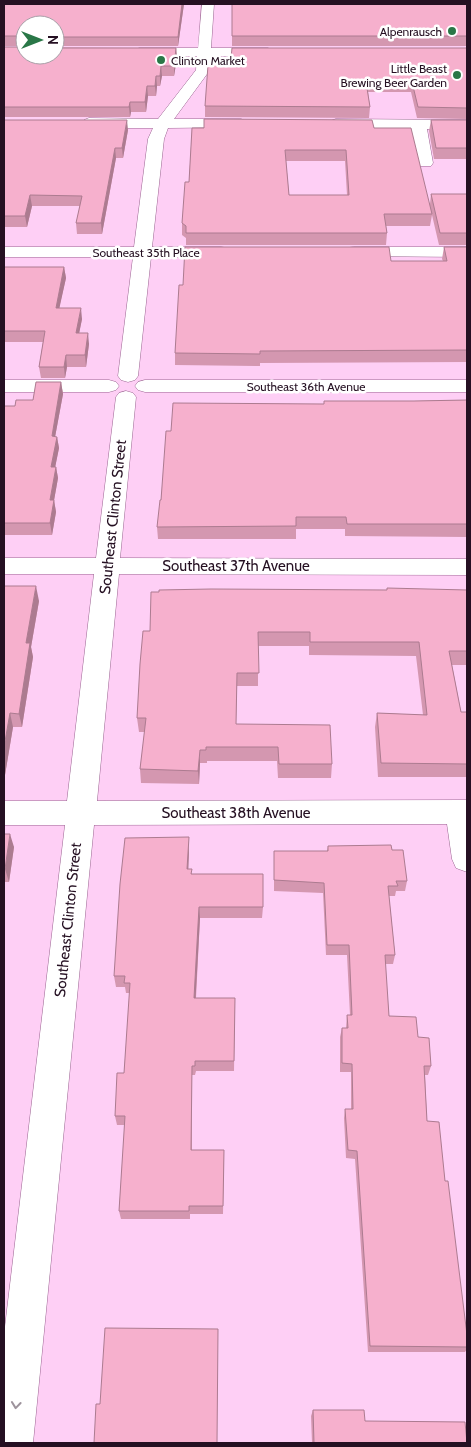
<svg xmlns="http://www.w3.org/2000/svg" width="471" height="1447" font-family="Cabin,sans-serif">
	<style>
		.lines { fill: none; stroke-linecap: round; stroke-linejoin: round }
		.minor-casing { stroke: #9a6591; stroke-width: 1 }
		.minor { fill: #fff; fill-rule: evenodd }
		.wall { fill: #d497b0; fill-rule: evenodd }
		.shaded-wall { fill: #ac7b90 }
		.building { fill: #f6b0cd; stroke: #ac7b90; fill-rule: evenodd }
		.oneway { stroke: #9d939c }
		.poi-dot { fill: #297747; stroke: #fff; stroke-width: 2 }
		.labels { text-anchor: middle; dominant-baseline: central; stroke-width: 5; stroke-linejoin: round; paint-order: stroke }
		.far-poi-label { font-size: 12px; fill: #251022; stroke: #fff; text-anchor: end }
		.far-street-label { font-size: 12px; fill: #251022; stroke: #fff }
		.street-label { font-size: 15px; fill: #251022; stroke: #fff }
	</style>
	<rect width="100%" height="100%" fill="#fecff5"/>
	<g class="lines">
		<defs>
			<path id="minor" d="M 202,4 L 214,4 L 211,48 L 268,48 L 275,52 L 268,56 L 211,56 L 210,70 L 174,119 L 241,119 L 246,121 L 249,124 L 246,127 L 168,128 L 164,139 L 152,247 L 221,247 L 227,248 L 230,252 L 227,256 L 221,257 L 151,257 L 138,376 L 135,380 L 128,382 L 121,380 L 118,376 L 133,257 L 4,257 L 4,247 L 134,247 L 148,139 L 153,128 L 89,128 L 84,126 L 81,123 L 84,120 L 89,118 L 158,119 L 196,70 L 197,56 L 139,56 L 132,52 L 139,48 L 198,48 Z
				M 336,119 L 467,120 L 467,129 L 427,129 L 433,163 L 431,166 L 419,166 L 417,163 L 411,129 L 331,127 L 328,124 L 331,121 Z
				M 354,247 L 467,247 L 467,257 L 348,256 L 345,252 L 348,248 Z
				M 4,380 L 109,380 L 116,382 L 119,386 L 116,390 L 109,392 L 4,392 Z
				M 145,380 L 467,380 L 467,392 L 145,392 L 138,390 L 135,386 L 138,382 Z
				M 126,391 L 133,393 L 136,397 L 120,558 L 467,559 L 467,575 L 119,574 L 97,801 L 467,800 L 467,872 L 456,868 L 452,859 L 447,824 L 94,825 L 33,1443 L 4,1443 L 4,1335 L 65,825 L 4,825 L 4,801 L 67,801 L 94,574 L 4,574 L 4,558 L 96,558 L 116,397 L 119,393 Z"/>
		</defs>
		<use href="#minor" class="minor-casing"/>
		<use href="#minor" class="minor"/>
	</g>
	<path class="wall" d="M 4,4 L 184,4 L 178,46 L 55,46 L 55,25 L 25,46 L 4,46 Z
		M 232,4 L 467,4 L 467,47 L 467,46 L 232,46 Z
		M 4,47 L 176,48 L 177,58 L 174,76 L 162,76 L 160,86 L 157,86 L 156,96 L 148,96 L 146,112 L 131,112 L 130,117 L 4,117 Z
		M 467,48 L 467,119 L 417,118 L 411,92 L 368,92 L 370,107 L 369,118 L 205,117 L 205,106 L 231,58 Z
		M 4,120 L 128,130 L 123,158 L 116,158 L 102,234 L 77,234 L 76,223 L 80,206 L 32,206 L 27,227 L 4,227 Z
		M 431,120 L 467,120 L 467,159 L 434,159 L 429,131 Z
		M 192,128 L 374,128 L 430,204 L 431,194 L 467,194 L 467,245 L 439,245 L 432,215 L 430,226 L 386,226 L 387,233 L 386,245 L 186,245 L 186,238 L 182,235 L 182,223 L 189,182 ZM 286,161 L 345,161 L 347,195 L 289,195 Z
		M 444,247 L 467,247 L 467,362 L 260,363 L 260,366 L 175,365 L 175,353 L 183,285 L 391,261 L 443,261 L 442,259 Z
		M 4,267 L 64,267 L 66,278 L 59,308 L 82,319 L 79,333 L 89,344 L 86,367 L 67,367 L 65,378 L 41,378 L 39,367 L 43,342 L 4,342 Z
		M 61,382 L 63,394 L 55,437 L 57,437 L 59,448 L 55,467 L 56,467 L 58,478 L 54,500 L 56,512 L 52,535 L 4,535 L 4,406 L 15,406 L 33,400 Z
		M 467,400 L 467,537 L 345,536 L 345,529 L 296,529 L 296,539 L 158,539 L 157,527 L 171,431 L 324,404 L 324,401 L 414,401 Z
		M 4,586 L 39,601 L 31,647 L 33,657 L 22,727 L 13,727 L 4,781 Z
		M 387,590 L 467,590 L 467,665 L 452,665 L 461,712 L 467,712 L 467,777 L 378,777 L 375,727 L 377,713 L 423,715 L 416,656 L 309,655 L 309,646 L 258,646 L 258,686 L 237,686 L 236,724 L 332,764 L 331,778 L 278,778 L 277,761 L 207,761 L 207,763 L 200,763 L 199,784 L 141,783 L 140,769 L 145,732 L 139,732 L 137,718 L 150,631 Z
		M 4,834 L 14,847 L 9,882 L 4,882 Z
		M 328,846 L 392,850 L 407,881 L 405,891 L 396,891 L 395,896 L 389,896 L 395,955 L 393,964 L 385,964 L 389,1016 L 418,1037 L 431,1066 L 428,1075 L 425,1075 L 427,1121 L 445,1181 L 467,1335 L 467,1349 L 465,1352 L 368,1352 L 355,1159 L 346,1158 L 344,1118 L 345,1109 L 351,1109 L 351,1072 L 340,1072 L 340,1037 L 342,1028 L 346,1028 L 347,1015 L 350,1015 L 347,955 L 326,955 L 323,893 L 274,891 L 274,851 L 327,851 Z
		M 189,849 L 188,869 L 192,874 L 263,907 L 262,918 L 200,918 L 196,998 L 235,998 L 234,1071 L 196,1071 L 195,1075 L 192,1075 L 192,1150 L 224,1150 L 223,1214 L 190,1214 L 190,1219 L 121,1219 L 119,1211 L 125,1125 L 117,1125 L 115,1116 L 124,1073 L 130,993 L 126,993 L 125,987 L 116,987 L 114,976 Z
		M 313,1410 L 365,1421 L 467,1443 L 312,1443 L 311,1416 Z"/>
	<path class="shaded-wall" d="M 182,4 L 184,4 L 178,46 L 178,37 Z
		M 176,48 L 177,58 L 174,76 L 174,66 Z
		M 161,66 L 162,76 L 160,86 L 160,76 Z
		M 156,76 L 157,86 L 156,96 L 155,86 Z
		M 147,86 L 148,96 L 146,112 L 145,102 Z
		M 130,102 L 131,112 L 130,117 L 129,107 Z
		M 127,120 L 128,130 L 123,158 L 122,148 Z
		M 115,148 L 116,158 L 102,234 L 101,223 Z
		M 30,195 L 32,206 L 27,227 L 25,216 Z
		M 64,267 L 66,278 L 57,319 L 56,308 Z
		M 81,308 L 82,319 L 77,344 L 76,333 Z
		M 88,333 L 89,344 L 86,367 L 85,355 Z
		M 66,355 L 67,367 L 65,378 L 64,367 Z
		M 61,382 L 63,394 L 53,448 L 52,436 Z
		M 57,437 L 59,448 L 53,478 L 51,467 Z
		M 56,467 L 58,478 L 52,512 L 50,500 Z
		M 54,500 L 56,512 L 52,535 L 50,523 Z
		M 36,586 L 39,601 L 31,647 L 33,657 L 22,727 L 19,714 L 26,643 Z
		M 10,713 L 13,727 L 4,781 L 4,747 Z
		M 200,750 L 200,763 L 199,784 L 198,771 Z
		M 10,834 L 14,847 L 9,882 L 5,869 Z
		M 189,837 L 189,849 L 188,880 L 187,869 Z
		M 199,907 L 200,918 L 195,1008 L 194,998 Z"/>
	<path class="building" d="M 4,4 L 182,4 L 178,37 L 55,37 L 55,25 L 25,25 L 25,36 L 4,36 Z
		M 232,4 L 467,4 L 467,36 L 232,36 Z
		M 4,47 L 25,47 L 25,55 L 55,55 L 55,48 L 176,48 L 174,66 L 161,66 L 160,76 L 156,76 L 155,86 L 147,86 L 145,102 L 130,102 L 129,107 L 4,107 Z
		M 232,48 L 467,48 L 467,108 L 418,107 L 412,82 L 366,82 L 370,107 L 205,106 L 208,65 L 212,58 L 231,58 Z
		M 204,119 L 372,120 L 374,128 L 411,128 L 432,214 L 384,214 L 387,233 L 186,233 L 186,226 L 182,223 L 185,182 L 189,182 L 192,128 L 204,128 ZM 285,150 L 346,150 L 349,195 L 289,195 Z
		M 4,120 L 127,120 L 122,148 L 115,148 L 101,223 L 76,223 L 82,196 L 30,195 L 25,216 L 4,216 Z
		M 431,120 L 467,120 L 467,148 L 436,148 Z
		M 431,194 L 467,194 L 467,233 L 440,233 Z
		M 185,247 L 389,247 L 391,261 L 447,261 L 444,247 L 467,247 L 467,350 L 260,351 L 260,354 L 175,353 L 179,285 L 183,285 Z
		M 4,267 L 64,267 L 56,308 L 81,308 L 76,333 L 88,333 L 85,355 L 66,355 L 64,367 L 39,367 L 45,331 L 4,331 Z
		M 36,382 L 61,382 L 52,436 L 57,437 L 51,467 L 56,467 L 50,500 L 54,500 L 50,523 L 4,523 L 4,406 L 15,406 L 16,400 L 33,400 Z
		M 467,400 L 467,524 L 347,524 L 346,517 L 296,517 L 296,526 L 157,527 L 160,500 L 161,500 L 166,431 L 171,431 L 173,403 L 324,404 L 324,401 L 414,401 Z
		M 4,586 L 36,586 L 26,643 L 30,643 L 19,714 L 10,713 L 4,747 Z
		M 387,588 L 467,590 L 467,651 L 449,651 L 461,712 L 467,712 L 467,764 L 381,763 L 377,713 L 427,715 L 419,642 L 310,642 L 310,632 L 258,632 L 259,673 L 237,673 L 236,724 L 330,725 L 332,764 L 279,764 L 278,747 L 206,747 L 206,750 L 200,750 L 198,771 L 140,769 L 146,718 L 137,718 L 140,664 L 143,631 L 150,631 L 151,592 L 159,592 L 159,590 L 211,589 L 387,590 Z
		M 4,834 L 10,834 L 5,869 L 4,869 Z
		M 189,837 L 187,869 L 192,869 L 191,874 L 263,874 L 263,907 L 199,907 L 194,998 L 235,998 L 234,1061 L 195,1061 L 195,1066 L 192,1066 L 191,1150 L 224,1150 L 223,1206 L 189,1206 L 189,1211 L 119,1211 L 125,1116 L 115,1116 L 117,1073 L 124,1073 L 130,983 L 124,983 L 125,976 L 114,976 L 120,884 L 125,838 Z
		M 391,845 L 392,850 L 403,850 L 407,881 L 396,881 L 398,886 L 388,886 L 395,955 L 385,955 L 389,1016 L 416,1017 L 418,1037 L 429,1038 L 431,1066 L 424,1066 L 427,1121 L 439,1122 L 445,1181 L 448,1181 L 467,1335 L 467,1347 L 370,1346 L 357,1151 L 348,1150 L 345,1109 L 353,1109 L 352,1064 L 342,1063 L 342,1028 L 348,1028 L 347,1015 L 352,1015 L 349,945 L 327,945 L 324,883 L 274,880 L 274,851 L 328,851 L 328,846 Z
		M 105,1328 L 218,1329 L 217,1443 L 94,1443 L 96,1404 L 100,1404 Z
		M 313,1410 L 364,1410 L 365,1421 L 465,1422 L 467,1443 L 314,1443 Z"/>
	<defs><path id="oneway-chevron" d="M-2-3.5L2.5 0L-2 3.5" fill="none" stroke-width="1.6" stroke-linecap="round" stroke-linejoin="round" transform="scale(1.25)"/></defs>
	<use class="oneway" href="#oneway-chevron" transform="translate(16 1405) rotate(96)"/>
	<g class="poi-dot">
		<circle cx="452" cy="31" r="5"/>
		<circle cx="161" cy="60" r="5"/>
		<circle cx="457" cy="75" r="5"/>
	</g>
	<g class="labels">
		<g class="far-poi-label">
			<text x="442" y="31">Alpenrausch</text>
			<text x="171" y="60" text-anchor="start">Clinton Market</text>
			<text x="447" y="68">Little Beast<tspan x="447" dy="14">Brewing Beer Garden</tspan></text>
		</g>
		<g class="far-street-label">
			<text x="146" y="252">Southeast 35th Place</text>
			<text x="306" y="386">Southeast 36th Avenue</text>
		</g>
		<g class="street-label">
			<text transform="translate(113 517) rotate(-84)">Southeast Clinton Street</text>
			<text x="236" y="566">Southeast 37th Avenue</text>
			<text x="236" y="813">Southeast 38th Avenue</text>
			<text transform="translate(68 920) rotate(-84)">Southeast Clinton Street</text>
		</g>
	</g>
	<rect width="471" height="1447" fill="none" stroke="#251022" stroke-width="10"/>
	<g transform="translate(40 40) rotate(90)"><circle r="24" fill="#ffffff" stroke="#a89fa7"/>
	<path d="M0-4L9 19L0 12L-9 19Z" fill="#297747"/>
	<text y="-8" font-size="14" font-weight="bold" text-anchor="middle" fill="#251022">N</text>
	</g>
</svg>
